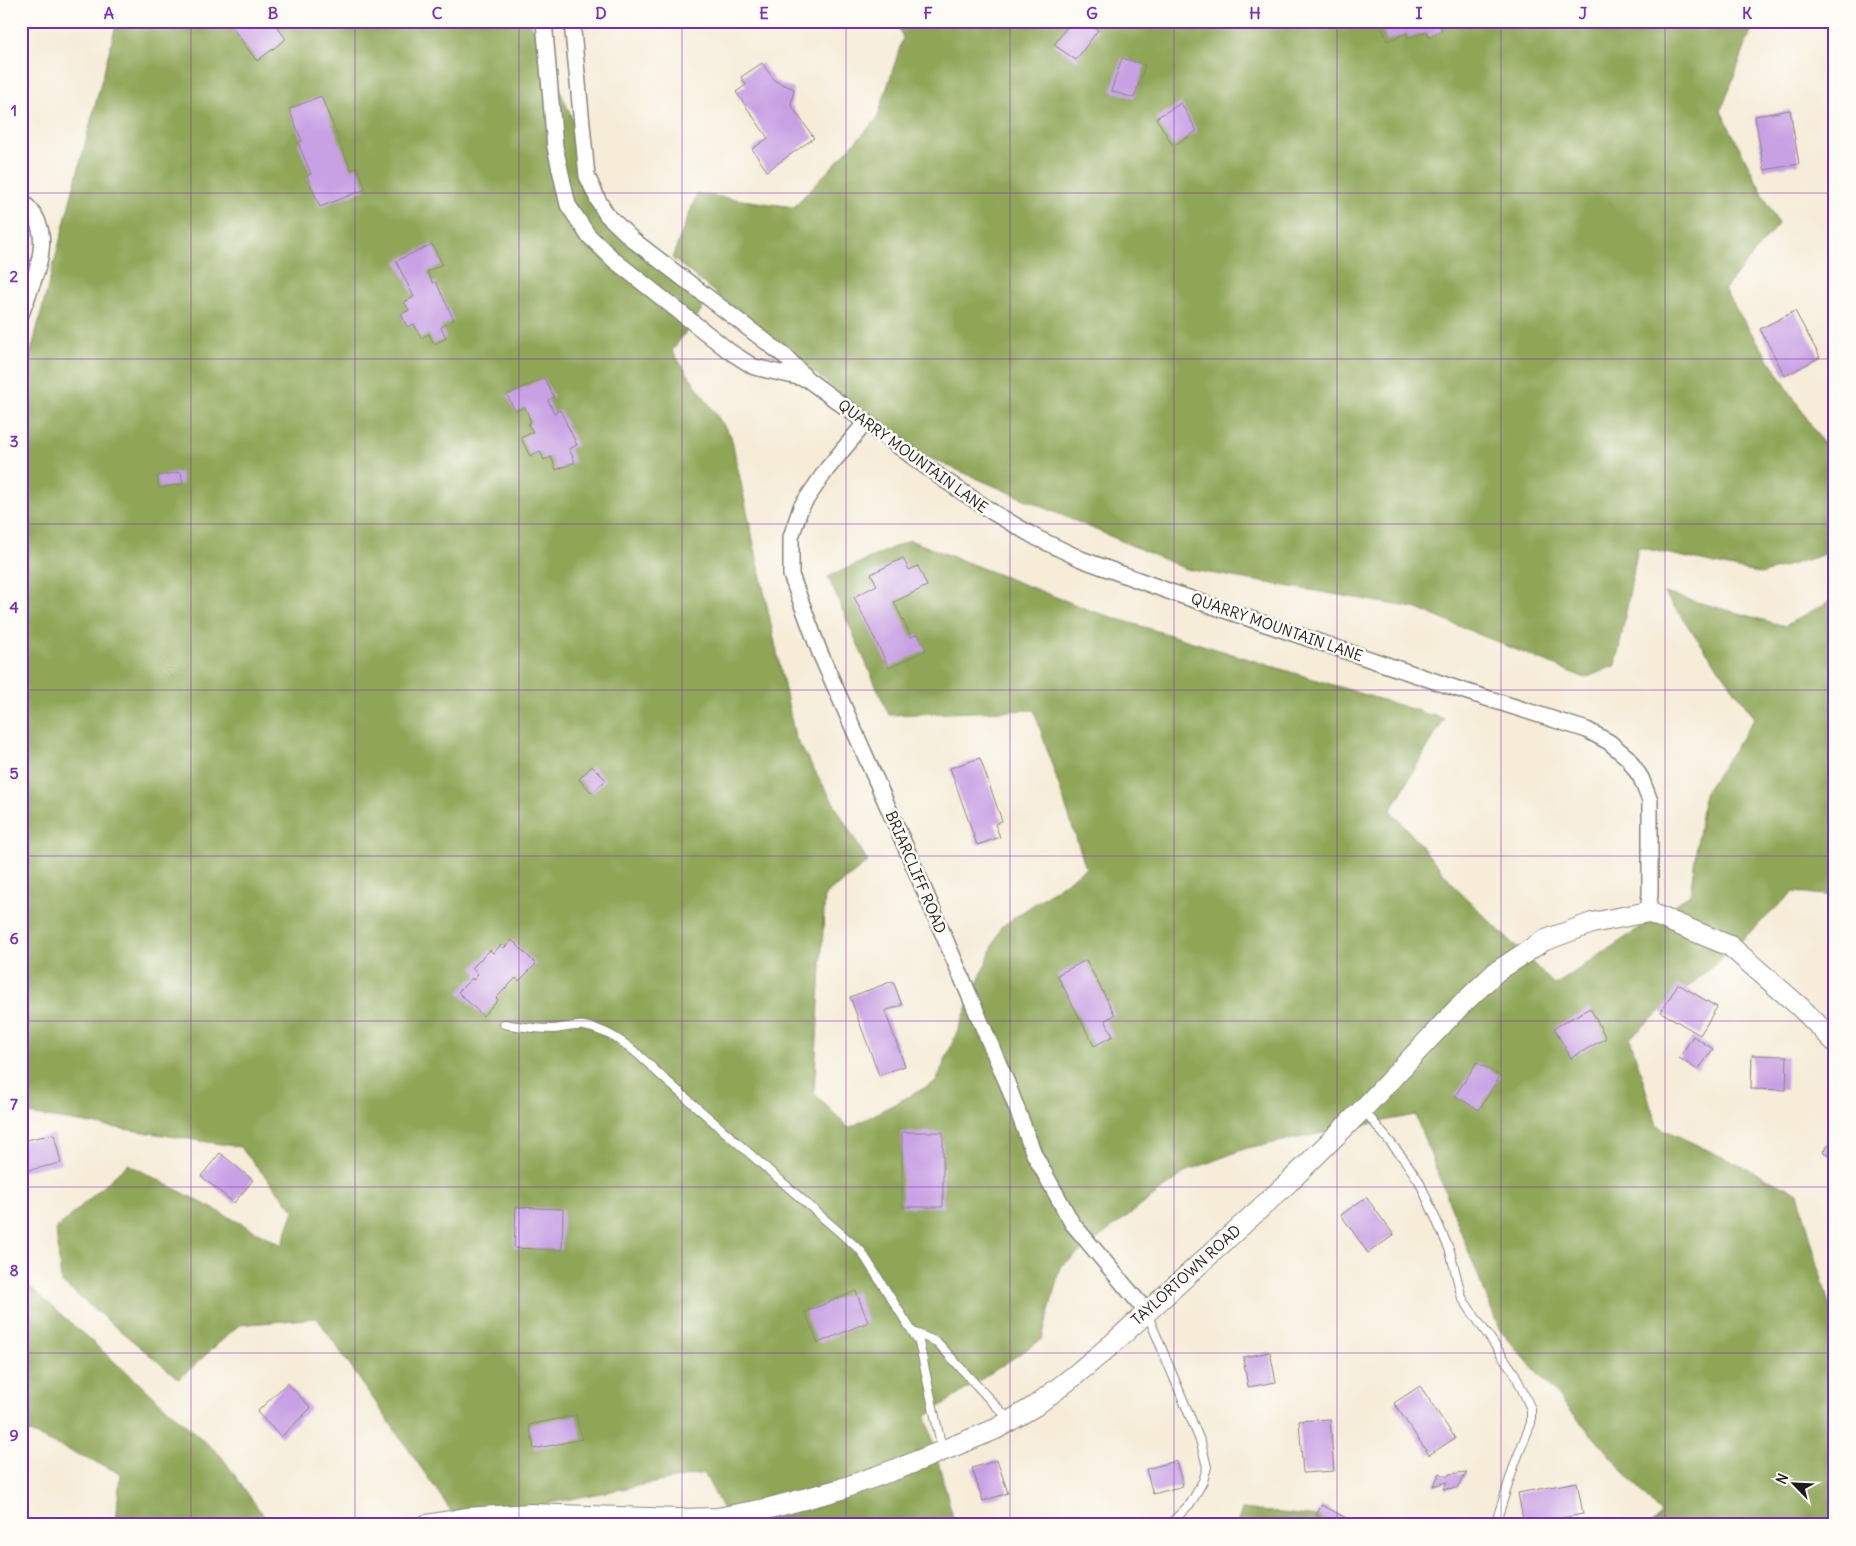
<svg xmlns="http://www.w3.org/2000/svg" width="1856" height="1546" font-family="Delius,sans-serif">
	<style>
		.forest { fill: #8ea657; stroke: #55613a }
		.building { fill: #c8a0e4 }
		.lines { fill: none; stroke-linecap: round; stroke-linejoin: round }
		.lane-casing { stroke: #89847a; stroke-width: 10 }
		.street-casing { stroke: #89847a; stroke-width: 18 }
		.secondary-casing { stroke: #89847a; stroke-width: 22 }
		.lane { stroke: #fff; stroke-width: 8 }
		.street { stroke: #fff; stroke-width: 15 }
		.secondary { stroke: #fff; stroke-width: 20 }
		.grid { fill: none; stroke: #7b2cbf; stroke-width: 1; stroke-opacity: 0.55 }
		.labels { text-anchor: middle; dominant-baseline: central; stroke-width: 5; stroke-linejoin: round; paint-order: stroke }
		.street-label { font-size: 15px; fill: #1c1c1c; stroke: #fdfcf7 }
		.neatline { fill: none; stroke: #7b2cbf; stroke-width: 2 }
		.grid-label { font-size: 16px; text-anchor: middle; font-weight: bold; fill: #7b2cbf }
	</style>
	<rect width="100%" height="100%" fill="#fdfcf7"/>
	<filter id="ink" filterUnits="userSpaceOnUse"><feTurbulence type="fractalNoise" baseFrequency=".02" numOctaves="2"/><feDisplacementMap in="SourceGraphic" scale="10" xChannelSelector="R" yChannelSelector="G"/><feConvolveMatrix kernelMatrix="1 2 1 2 8 2 1 2 1" color-interpolation-filters="sRGB"/></filter>
	<filter id="wash" filterUnits="userSpaceOnUse"><feTurbulence type="fractalNoise" baseFrequency=".0096" numOctaves="4" result="noise"/><feDisplacementMap in="SourceGraphic" scale="20" xChannelSelector="R" yChannelSelector="G"/><feGaussianBlur stdDeviation="1.12" result="paint"/><feColorMatrix in="noise" values="0 0 0 0 0 0 0 0 0 0 0 0 0 0 0 0 0 1.4 0 .05"/><feComposite in="paint" operator="in"/></filter>
	<g filter="url(#wash)">
		<rect width="100%" height="100%" fill="#f6ecd8"/>
		<path class="forest" d="M 117,21 L 530,21 L 584,146 L 596,215 L 705,305 L 672,351 L 731,436 L 795,737 L 868,862 L 825,895 L 814,1093 L 849,1128 L 936,1082 L 1001,927 L 1086,868 L 1034,710 L 889,715 L 828,577 L 910,540 L 1092,611 L 1444,719 L 1391,810 L 1459,891 L 1555,985 L 1690,894 L 1704,794 L 1755,718 L 1664,593 L 1785,626 L 1835,598 L 1835,896 L 1793,892 L 1731,950 L 1630,1038 L 1657,1126 L 1798,1193 L 1835,1326 L 1835,1525 L 1651,1525 L 1661,1514 L 1499,1329 L 1415,1115 L 1247,1148 L 1187,1171 L 1060,1267 L 1042,1339 L 926,1416 L 955,1525 L 731,1525 L 704,1473 L 503,1512 L 456,1518 L 317,1318 L 239,1325 L 179,1379 L 61,1282 L 56,1229 L 128,1164 L 282,1245 L 294,1210 L 240,1147 L 21,1113 L 21,390 Z
			M 896,21 L 1755,21 L 1721,111 L 1778,224 L 1724,290 L 1835,462 L 1835,551 L 1761,574 L 1638,547 L 1616,665 L 1585,678 L 1415,608 L 1186,569 L 909,449 L 672,258 L 697,194 L 794,207 L 877,119 L 903,38 Z
			M 21,1279 L 221,1456 L 270,1525 L 116,1525 L 120,1473 L 28,1432 L 21,1436 Z
			M 1242,1509 L 1397,1525 L 1237,1525 Z"/>
		<g id="blocks">
			<path class="building" d="M 227,21 L 273,21 L 286,39 L 257,61 Z
				M 1071,21 L 1085,21 L 1098,30 L 1076,60 L 1054,45 Z
				M 1380,21 L 1439,21 L 1442,31 L 1429,37 L 1427,32 L 1408,38 L 1407,33 L 1387,41 Z
				M 1787,21 L 1807,21 L 1805,27 L 1787,24 Z
				M 1122,58 L 1145,65 L 1134,98 L 1111,91 Z
				M 762,63 L 775,81 L 794,89 L 791,105 L 814,138 L 767,171 L 752,149 L 768,138 L 736,92 L 746,85 L 741,77 Z
				M 321,96 L 351,170 L 357,167 L 366,189 L 320,207 L 307,176 L 311,174 L 298,143 L 302,141 L 289,109 Z
				M 1181,103 L 1197,131 L 1173,146 L 1156,118 Z
				M 1790,110 L 1799,164 L 1764,170 L 1755,116 Z
				M 432,244 L 442,264 L 427,272 L 433,283 L 436,282 L 454,320 L 441,327 L 446,338 L 434,344 L 429,334 L 421,338 L 414,324 L 407,327 L 401,314 L 409,310 L 404,302 L 414,297 L 396,261 Z
				M 1795,311 L 1820,357 L 1785,376 L 1760,329 Z
				M 544,378 L 554,397 L 548,400 L 554,413 L 560,410 L 577,445 L 569,449 L 575,462 L 556,470 L 551,457 L 544,460 L 540,451 L 530,456 L 521,438 L 533,432 L 528,424 L 531,422 L 525,407 L 515,411 L 507,395 Z
				M 181,472 L 183,484 L 159,488 L 157,476 Z
				M 903,558 L 909,570 L 918,566 L 927,586 L 894,602 L 911,637 L 918,634 L 926,650 L 889,668 L 854,597 L 877,585 L 871,574 Z
				M 980,758 L 1002,821 L 995,824 L 1000,837 L 977,845 L 950,768 Z
				M 592,766 L 606,780 L 592,793 L 579,779 Z
				M 512,940 L 536,964 L 519,981 L 516,978 L 496,998 L 498,1000 L 483,1016 L 458,992 L 472,978 L 473,980 L 478,975 L 472,968 L 490,950 L 493,953 L 501,945 L 504,948 Z
				M 1086,960 L 1115,1015 L 1105,1020 L 1113,1036 L 1094,1046 L 1057,975 Z
				M 893,981 L 902,1005 L 885,1011 L 905,1066 L 879,1075 L 850,997 Z
				M 1678,984 L 1717,1007 L 1700,1035 L 1661,1012 Z
				M 1590,1008 L 1606,1038 L 1571,1058 L 1554,1028 Z
				M 1693,1036 L 1713,1049 L 1698,1070 L 1679,1058 Z
				M 1752,1055 L 1787,1056 L 1786,1090 L 1751,1089 Z
				M 1477,1062 L 1500,1076 L 1479,1110 L 1455,1096 Z
				M 902,1132 L 943,1132 L 943,1207 L 902,1207 Z
				M 54,1134 L 61,1163 L 21,1172 L 21,1141 Z
				M 1835,1138 L 1835,1161 L 1823,1151 Z
				M 220,1153 L 253,1180 L 234,1203 L 201,1176 Z
				M 1366,1197 L 1394,1235 L 1368,1253 L 1341,1215 Z
				M 516,1207 L 563,1209 L 562,1250 L 514,1248 Z
				M 856,1291 L 868,1322 L 818,1343 L 805,1312 Z
				M 1270,1352 L 1276,1382 L 1248,1387 L 1243,1357 Z
				M 287,1383 L 311,1408 L 281,1437 L 257,1412 Z
				M 1420,1386 L 1455,1438 L 1429,1455 L 1394,1403 Z
				M 576,1415 L 582,1439 L 534,1449 L 529,1425 Z
				M 1330,1419 L 1334,1471 L 1303,1473 L 1299,1421 Z
				M 997,1460 L 1008,1493 L 983,1501 L 972,1468 Z
				M 1176,1461 L 1183,1486 L 1153,1494 L 1146,1469 Z
				M 1467,1472 L 1457,1488 L 1443,1489 L 1447,1482 L 1433,1486 L 1440,1473 L 1447,1477 L 1449,1474 Z
				M 1577,1482 L 1583,1514 L 1524,1525 L 1518,1493 Z
				M 1322,1505 L 1348,1519 L 1344,1525 L 1334,1525 L 1316,1515 Z"/>
		</g>
	</g>
	<g filter="url(#ink)">
		<use href="#blocks" fill-opacity="0" stroke="#89847a" stroke-width="1"/>
		<g class="lines">
			<defs>
				<path id="lane" d="M 504,1024 C 521,1027 537,1029 554,1029 C 564,1028 575,1025 584,1026 C 615,1031 639,1054 660,1075 L 861,1251 L 919,1342 L 942,1449
					M 1363,1109 L 1403,1158 L 1419,1181 L 1450,1251 L 1462,1298 L 1515,1374 L 1531,1409 L 1531,1423 L 1515,1463 L 1495,1525
					M 1147,1313 L 1201,1443 L 1207,1467 L 1203,1481 L 1191,1503 L 1169,1525
					M 913,1332 L 937,1342 L 991,1401 L 1009,1419"/>
				<path id="street" d="M 544,21 L 555,147 L 568,205 L 588,235 L 614,260 L 729,351 L 754,367 L 807,379
					M 572,21 L 587,176 L 598,200 L 606,214 L 633,240 L 786,357 L 807,379 L 943,479 L 994,513 L 1037,538 L 1081,559 L 1168,591 L 1458,689 L 1587,730 L 1609,742 L 1628,758 L 1641,778 L 1650,801 L 1650,894 L 1648,912
					M 21,201 C 60,231 34,276 21,314
					M 866,422 L 827,469 L 801,507 L 791,537 L 791,575 L 820,653 L 910,857 L 1007,1083 L 1034,1154 L 1072,1223 L 1146,1311"/>
				<path id="secondary" d="M 426,1525 L 466,1518 L 530,1514 L 679,1519 L 717,1518 L 770,1508 L 838,1490 L 905,1466 L 996,1429 L 1035,1406 L 1074,1376 L 1111,1345 L 1289,1182 L 1363,1109 L 1459,1007 L 1496,972 L 1543,941 L 1592,923 L 1648,912 L 1730,946 L 1800,1007 L 1835,1042"/>
			</defs>
			<use href="#lane" class="lane-casing"/>
			<use href="#street" class="street-casing"/>
			<use href="#secondary" class="secondary-casing"/>
			<use href="#lane" class="lane"/>
			<use href="#street" class="street"/>
			<use href="#secondary" class="secondary"/>
		</g>
	</g>
	<path class="grid" d="M 191,21 L 191,1525M 355,21 L 355,1525M 519,21 L 519,1525M 682,21 L 682,1525M 846,21 L 846,1525M 1010,21 L 1010,1525M 1174,21 L 1174,1525M 1337,21 L 1337,1525M 1501,21 L 1501,1525M 1665,21 L 1665,1525M 21,193 L 1835,193M 21,359 L 1835,359M 21,524 L 1835,524M 21,690 L 1835,690M 21,856 L 1835,856M 21,1021 L 1835,1021M 21,1187 L 1835,1187M 21,1353 L 1835,1353"/>
	<g class="labels">
		<g class="street-label">
			<text transform="translate(913 456) rotate(36)">QUARRY MOUNTAIN LANE</text>
			<text transform="translate(1277 627) rotate(19)">QUARRY MOUNTAIN LANE</text>
			<text transform="translate(916 872) rotate(67)">BRIARCLIFF ROAD</text>
			<text transform="translate(1186 1275) rotate(-42)">TAYLORTOWN ROAD</text>
		</g>
	</g>
	<rect width="1856" height="1546" fill="none" stroke="#fdfcf7" stroke-width="55"/>
	<g transform="translate(1794 1484) rotate(294)" stroke="#fdfcf7" stroke-width="4" paint-order="stroke">
	<path d="M0-4L9 19L0 12L-9 19Z" fill="#1c1c1c"/>
	<text y="-8" font-size="14" font-weight="bold" text-anchor="middle" fill="#1c1c1c">N</text>
	</g>
	<rect x="28" y="28" width="1800" height="1490" class="neatline"/>
	<g class="grid-label">
		<text x="109" y="19">A</text>
		<text x="273" y="19">B</text>
		<text x="437" y="19">C</text>
		<text x="601" y="19">D</text>
		<text x="764" y="19">E</text>
		<text x="928" y="19">F</text>
		<text x="1092" y="19">G</text>
		<text x="1255" y="19">H</text>
		<text x="1419" y="19">I</text>
		<text x="1583" y="19">J</text>
		<text x="1747" y="19">K</text>
		<text x="14" y="116">1</text>
		<text x="14" y="282">2</text>
		<text x="14" y="447">3</text>
		<text x="14" y="613">4</text>
		<text x="14" y="779">5</text>
		<text x="14" y="944">6</text>
		<text x="14" y="1110">7</text>
		<text x="14" y="1276">8</text>
		<text x="14" y="1441">9</text>
	</g>
</svg>
